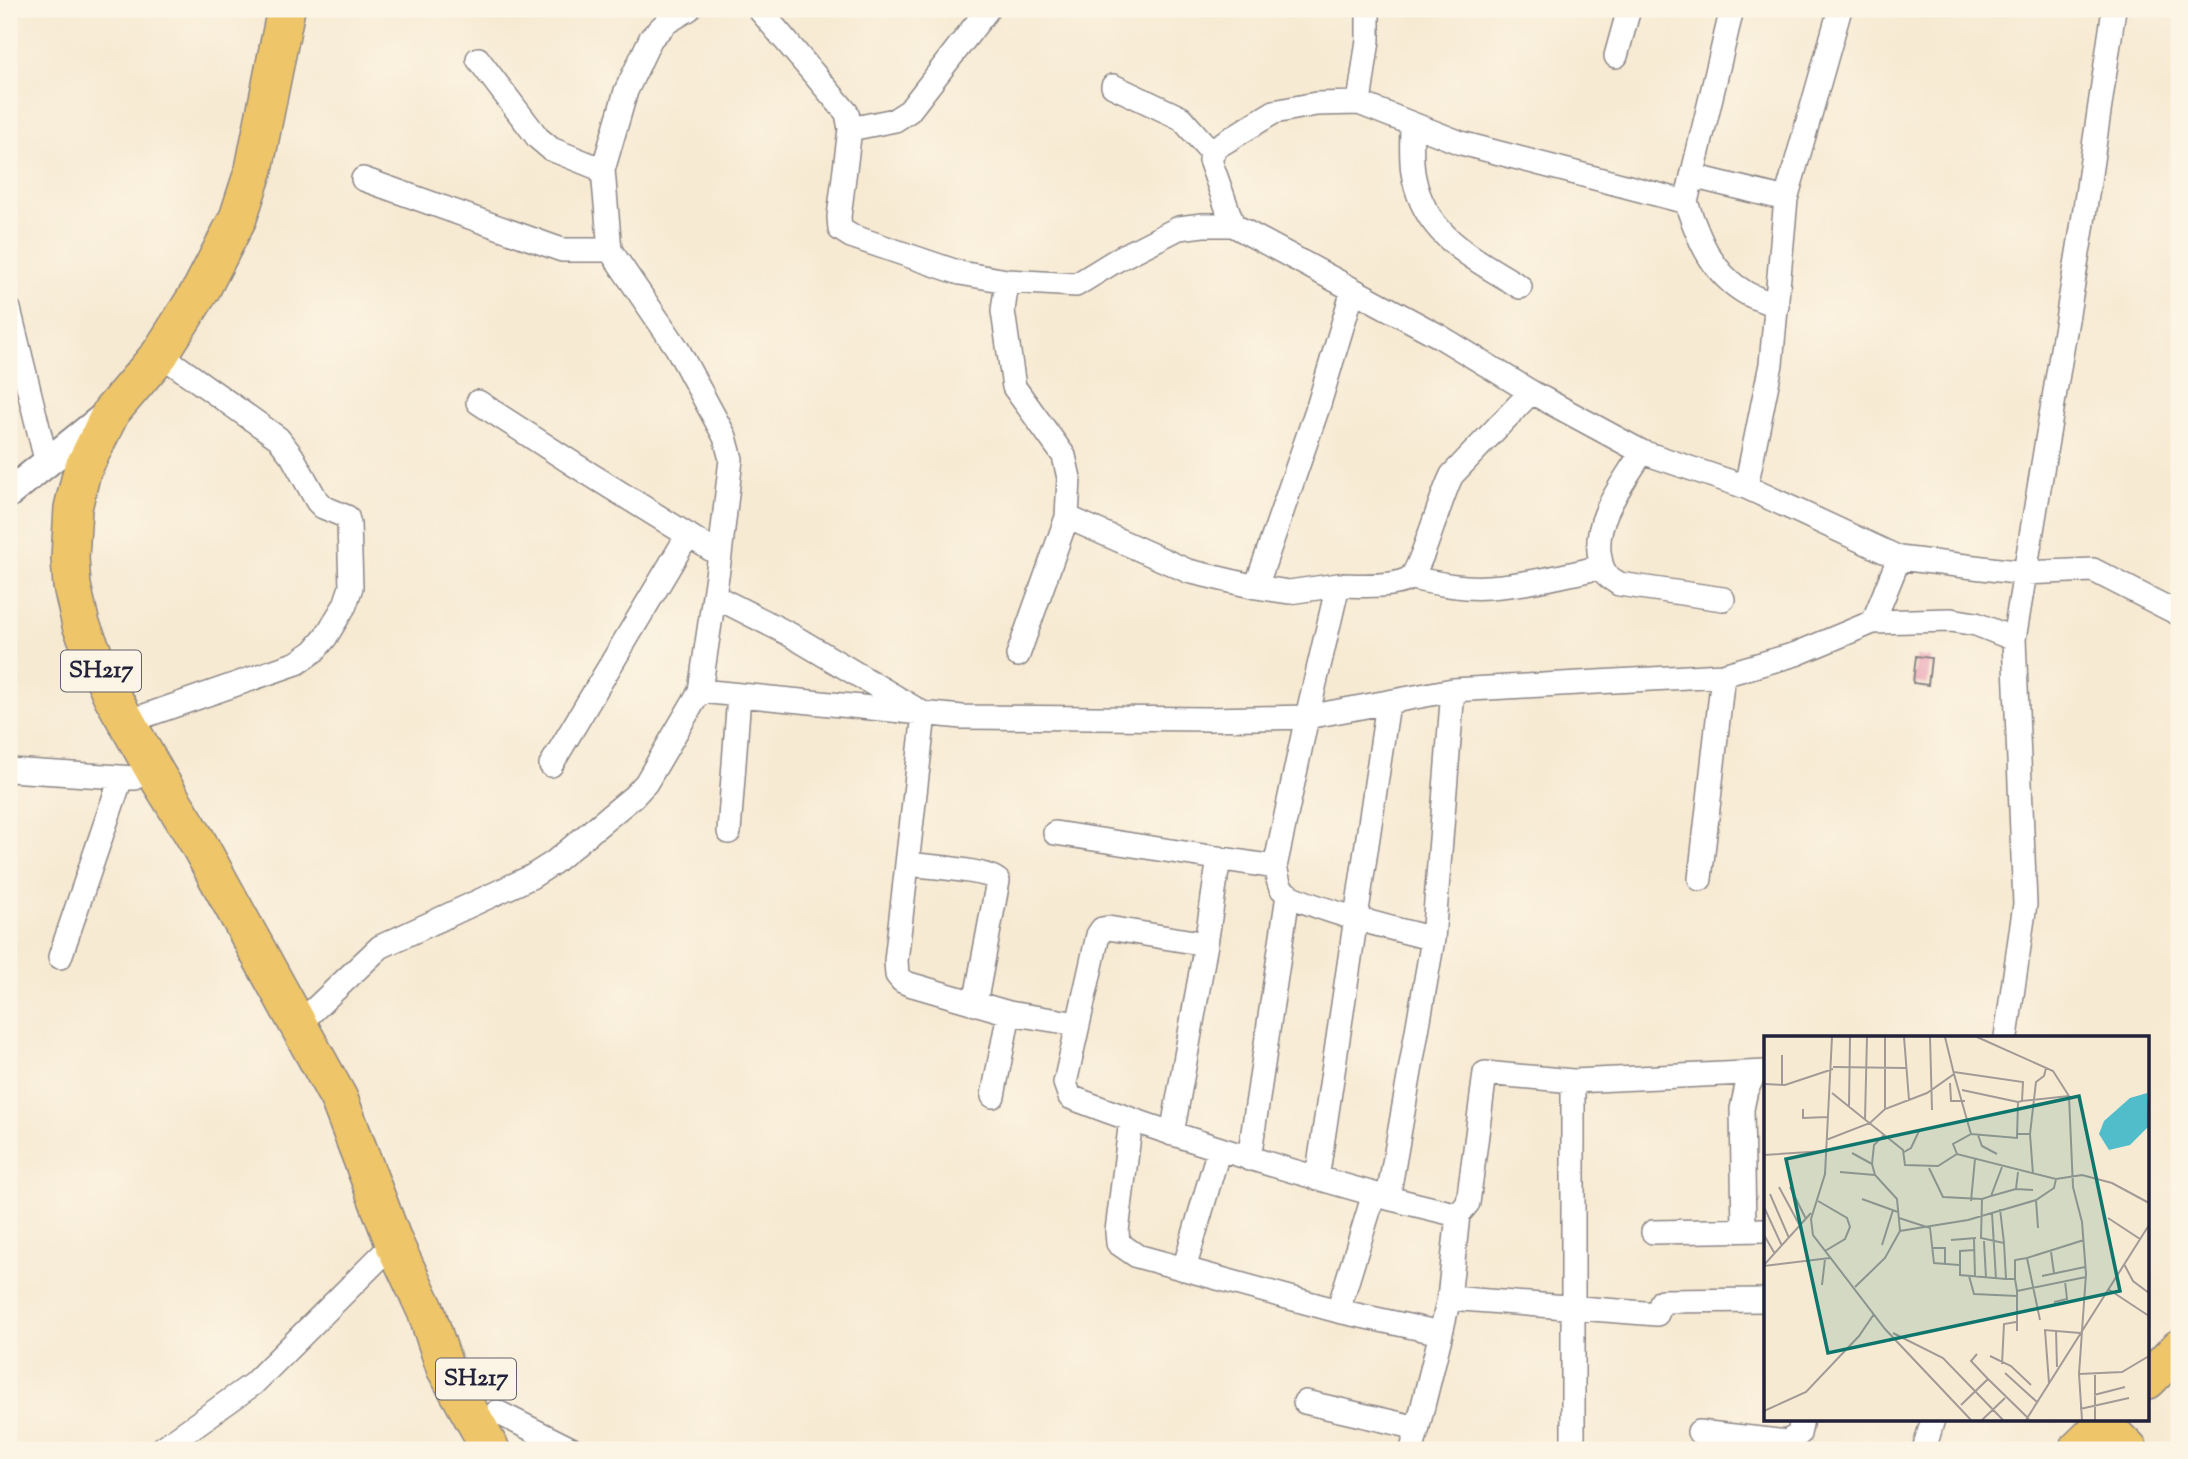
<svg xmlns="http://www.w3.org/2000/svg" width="2188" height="1459" font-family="'Sorts Mill Goudy',serif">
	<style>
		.building { fill: #e58faa }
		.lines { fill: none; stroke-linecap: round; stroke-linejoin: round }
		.minor-casing { stroke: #8c8687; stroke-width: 26 }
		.tertiary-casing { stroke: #8c8687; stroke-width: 32 }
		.primary-casing { stroke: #8c8687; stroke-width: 40 }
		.minor { stroke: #fff; stroke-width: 23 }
		.tertiary { stroke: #fff; stroke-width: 28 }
		.primary { stroke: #eec569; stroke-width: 37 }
		.labels { text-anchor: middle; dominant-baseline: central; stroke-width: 7; stroke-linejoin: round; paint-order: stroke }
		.shield { fill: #fcf5e5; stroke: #63616e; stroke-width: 2 }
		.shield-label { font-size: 24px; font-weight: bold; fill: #22223b }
		.inset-road { fill: none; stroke: #a29a96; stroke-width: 2 }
		.view { fill: #0f766e; fill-opacity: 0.15; stroke: #0f766e; stroke-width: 3.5 }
		.inset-edge { fill: none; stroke: #22223b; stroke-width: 3.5 }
	</style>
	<rect width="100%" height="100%" fill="#fcf5e5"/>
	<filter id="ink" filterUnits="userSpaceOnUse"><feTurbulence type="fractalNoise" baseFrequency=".0143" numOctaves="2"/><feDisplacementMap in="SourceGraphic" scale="14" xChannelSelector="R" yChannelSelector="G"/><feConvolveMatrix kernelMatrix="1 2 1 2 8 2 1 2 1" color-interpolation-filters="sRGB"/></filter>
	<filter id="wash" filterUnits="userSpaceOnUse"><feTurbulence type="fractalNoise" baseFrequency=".00686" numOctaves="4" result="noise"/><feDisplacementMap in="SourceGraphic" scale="28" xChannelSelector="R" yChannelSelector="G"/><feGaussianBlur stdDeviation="1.57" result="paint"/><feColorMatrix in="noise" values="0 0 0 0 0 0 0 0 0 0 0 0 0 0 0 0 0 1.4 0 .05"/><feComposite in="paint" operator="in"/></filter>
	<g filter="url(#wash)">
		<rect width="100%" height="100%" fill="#f7ead3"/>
		<g id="blocks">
			<path class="building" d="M 1916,656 L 1931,658 L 1928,685 L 1913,683 Z"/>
		</g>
	</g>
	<g filter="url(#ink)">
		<use href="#blocks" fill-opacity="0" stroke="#8c8687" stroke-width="2"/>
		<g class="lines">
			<defs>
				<path id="minor" d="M 689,9 L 667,22 L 651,38 L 626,91 L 603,170 L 610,250 L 677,348 L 725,437 L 731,459 L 720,555 L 700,691
					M 759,9 L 847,113 L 850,129 L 839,217 L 840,229 L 851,236 L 960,273 L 1007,281 L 1076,285 L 1120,258 L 1179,228 L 1203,225 L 1233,225 L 1439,336 L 1531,392 L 1642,452 L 1746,487 L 1899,558 L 2024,573 L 2093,570 L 2179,614
					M 1616,56 L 1629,9
					M 478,59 L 538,138 L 551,149 L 603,170
					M 1113,86 L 1181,118 L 1212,153
					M 1359,103 L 1461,143 L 1686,202 L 1732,9
					M 1412,124 C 1412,141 1410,161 1414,178 C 1426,237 1473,257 1520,287
					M 850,129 L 895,120 L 909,111 L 988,9
					M 1692,176 L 1786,199 L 1771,364 L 1746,487
					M 363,179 L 562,250 L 610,250
					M 1786,199 L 1840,9
					M 1686,202 C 1698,237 1711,273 1746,293 C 1755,298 1767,302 1777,306
					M 1233,225 L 1210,160 L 1215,148 L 1274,112 L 1316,104 L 1359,103 L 1368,40 L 1368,9
					M 1007,281 L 1003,311 L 1014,387 L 1064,456 L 1069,478 L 1067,517 L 1188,571 L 1256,587 L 1289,592 L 1338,585
					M 9,309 L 47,464
					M 1531,392 L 1452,475 C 1441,494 1421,572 1408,579 C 1393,588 1356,585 1338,585 L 1307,717 L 1275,867 C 1277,873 1278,883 1281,888 C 1292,905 1408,932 1433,939 L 1388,1198 L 1458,1215 L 1449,1298 L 1657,1314 L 1662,1301 L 1766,1300
					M 478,402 L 575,465 L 720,555
					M 1642,452 C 1623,484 1592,520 1600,558 C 1601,564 1602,569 1606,574 C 1609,578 1615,581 1619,584 L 1723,599
					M 1411,578 C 1436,583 1462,589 1488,587 C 1526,585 1565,575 1602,567
					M 1256,587 L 1319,404 L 1353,290
					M 714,596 L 789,634 L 924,714 L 896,961 L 897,975 L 902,981 L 909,984 L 1009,1013 L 1078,1024
					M 1873,622 L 1951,620 L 1976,624 L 2014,639
					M 1018,655 L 1067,517
					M 127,722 L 297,663 L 314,651 L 325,638 L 345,605 L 351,587 L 349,524 L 347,517 L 323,507 L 317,501 L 292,456 L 278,438 L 160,354
					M 551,765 L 688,535
					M 9,770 L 135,778
					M 729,832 L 739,695
					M 1055,833 L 1275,867
					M 907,864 C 924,866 989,870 998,881 L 975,1004
					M 1700,879 L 1723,675
					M 1433,939 L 1453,690
					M 1206,944 L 1108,928 L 1102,929 L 1098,935 L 1065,1083 L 1070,1097 C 1174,1137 1280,1168 1388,1198
					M 60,957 L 121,778
					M 299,1024 L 380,947 L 531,877 L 553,863 L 634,796 L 646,783 L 700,691 L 962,717 L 1209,719 L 1307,717 L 1453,690 L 1723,675 L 1796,654 L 1873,622 L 1899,558
					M 2006,1037 L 2025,904 L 2014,639 L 2082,229 L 2114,9
					M 993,1096 L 1009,1013
					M 1131,1120 L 1117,1231 L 1118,1243 L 1137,1256 L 1338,1311 L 1441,1333 L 1449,1298
					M 1172,1134 L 1206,944 L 1219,858
					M 1249,1159 L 1288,895
					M 1317,1179 L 1388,703
					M 1458,1215 L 1468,1203 L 1485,1073 L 1573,1081
					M 1744,1230 L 1742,1109 L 1746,1090 L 1755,1073
					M 1653,1232 L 1766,1230
					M 1184,1269 L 1219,1149
					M 1338,1311 L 1374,1194
					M 1305,1402 L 1418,1428
					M 497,1412 L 573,1450
					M 1699,1432 L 1787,1442 L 1799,1434 L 1802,1419
					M 160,1450 L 253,1384 L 394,1243
					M 1412,1450 L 1441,1333
					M 1573,1450 L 1573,1081 L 1766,1072
					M 1924,1450 L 1933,1419"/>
				<path id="tertiary" d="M 9,493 L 105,416"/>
				<path id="primary" d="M 286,9 L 254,169 L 238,218 L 202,288 L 160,354 L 111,412 L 82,471 L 73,508 L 70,558 L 72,586 L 81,625 L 112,696 L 159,779 L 196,839 L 339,1099 L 394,1243 L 426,1311 L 445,1368 L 491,1450
					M 2148,1380 L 2179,1348
					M 2103,1424 L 2129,1450
					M 2077,1450 L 2109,1419"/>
			</defs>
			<use href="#minor" class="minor-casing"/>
			<use href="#tertiary" class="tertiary-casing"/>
			<use href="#primary" class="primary-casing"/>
			<use href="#minor" class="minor"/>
			<use href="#tertiary" class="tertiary"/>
			<use href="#primary" class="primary"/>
		</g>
	</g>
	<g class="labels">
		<g class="shield">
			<rect x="61" y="650.5" width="80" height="41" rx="5"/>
			<rect x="436" y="1358.5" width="80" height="41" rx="5"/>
		</g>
		<g class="shield-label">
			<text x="101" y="671">SH217</text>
			<text x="476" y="1379">SH217</text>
		</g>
	</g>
	<g transform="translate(1764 1036)">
		<rect width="385" height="385" fill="#f7ead3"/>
		<path d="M 383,57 L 385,90 L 366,109 L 345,114 L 335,98 L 340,85 L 366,62 Z" fill="#51bdcb"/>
		<path class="inset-road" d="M 68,1 L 61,138 L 47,183 L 49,199 L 121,293 L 207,384M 140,1 L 145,64M 166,1 L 168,74M 213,1 L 289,35 L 305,60 L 309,151 L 318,186 L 322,238 L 315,338 L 318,384M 18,19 L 18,49M 69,31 L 142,32M 190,36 L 259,46 L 258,65 L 305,60M 190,38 L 207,98 L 189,108 L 193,118M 186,47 L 187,65 L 201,65M 0,48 L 21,49 L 69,33M 198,54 L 254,66M 68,57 L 139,114 L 141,129 L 174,130 L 193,118 L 292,143 L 318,139 L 348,147 L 385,167M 85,71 L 86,1M 39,73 L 39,82 L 64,81M 121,73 L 121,1M 101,83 L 103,1M 207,98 L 253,102 L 254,66 L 258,65M 253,98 L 266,98 L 269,138M 266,98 L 272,46 L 280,40 L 282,32M 120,99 L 110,109 L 108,128 L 111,139 L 133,163 L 136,195M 214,99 L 218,110 L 233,118M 62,104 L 106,87 L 121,73 L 163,57 L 190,38 L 181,1M 140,116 L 147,112 L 155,95M 88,117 L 108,128M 0,119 L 61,115M 238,131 L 227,160 L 218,163 L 217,202 L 240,207 L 242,243 L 251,243 L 253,255 L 322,241M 165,132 L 179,161 L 218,163M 76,136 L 111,139M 254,136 L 252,153 L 269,154M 15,151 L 36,190M 26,151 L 42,183M 6,158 L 25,202M 227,160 L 252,153M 98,163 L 134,176M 272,164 L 274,192M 54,165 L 83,182 L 86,191 L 81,203 L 61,215M 207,165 L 211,123M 0,171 L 18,210M 236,173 L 240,207M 228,177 L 232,243M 135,182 L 166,192 L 170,227 L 195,229M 344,182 L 376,203M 0,199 L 11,218M 210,203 L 211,241M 187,204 L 212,202M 220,205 L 222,242M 118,209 L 129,174M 168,212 L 181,212 L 181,229M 210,214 L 196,215 L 196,239 L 242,243M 287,216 L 290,237M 360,228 L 369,245 L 385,257M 0,229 L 47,177M 0,230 L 66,222M 205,240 L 210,258 L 253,260 L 253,255M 278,240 L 321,231M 251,243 L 251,224 L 263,222M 58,249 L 61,223M 91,251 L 121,222 L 136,195 L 204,184 L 272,164 L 290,152 L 292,143M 344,253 L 385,280M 253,260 L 253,295M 290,266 L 303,263 L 301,245M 276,284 L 263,222 L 320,204M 292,294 L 293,331M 129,297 L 179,322 L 239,384M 213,318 L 207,325 L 224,343M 226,320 L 247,330 L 267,349M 238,328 L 240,288 L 252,286M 241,337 L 273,366M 315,338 L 358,336 L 385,320M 331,339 L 331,384M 285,347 L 281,294 L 316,297M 330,359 L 361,351M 197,369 L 224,343 L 265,383M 316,373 L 365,362M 0,375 L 42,356 L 95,300 L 110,278M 218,384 L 241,362M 262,384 L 385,189"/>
		<path class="view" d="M 315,60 L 356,255 L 64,317 L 22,123 Z"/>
		<rect width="385" height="385" class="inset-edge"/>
	</g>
	<rect width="2188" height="1459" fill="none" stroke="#fcf5e5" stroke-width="35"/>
</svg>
